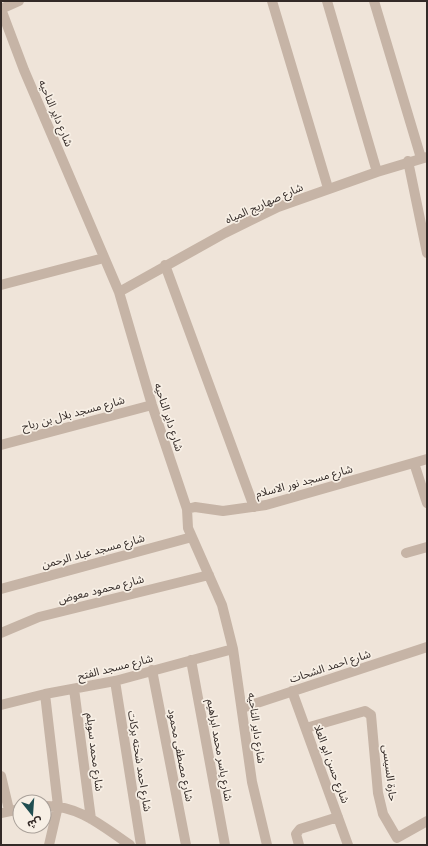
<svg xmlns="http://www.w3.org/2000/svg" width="428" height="846" font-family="Poppins,'Noto Sans Arabic',sans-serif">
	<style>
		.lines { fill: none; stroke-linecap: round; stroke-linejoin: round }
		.street { stroke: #c6b4a6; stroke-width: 10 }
		.labels { text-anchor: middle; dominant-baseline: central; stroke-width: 3.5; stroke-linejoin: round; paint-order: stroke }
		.street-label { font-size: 11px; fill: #332a27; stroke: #f7efe5 }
	</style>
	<rect width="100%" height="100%" fill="#efe4d9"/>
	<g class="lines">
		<path class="street" d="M 272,1 L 328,188
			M 327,1 L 377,172
			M 374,1 L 421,158
			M 1,9 L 24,70 L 119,292 L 152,405 L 187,509 L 188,528 L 222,605 L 233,649 L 252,782 L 267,845
			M 1,9 L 19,1
			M 408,161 L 427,253
			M 165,265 L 254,507
			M 1,285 L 104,258
			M 119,292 L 225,233 L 278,207 L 377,172 L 427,157
			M 1,445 L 152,405
			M 414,463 L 427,503
			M 187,509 L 195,507 L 223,511 L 266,505 L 427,459
			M 406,553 L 427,547
			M 1,589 L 192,537
			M 1,633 L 39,617 L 209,575
			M 191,660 L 225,845
			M 152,670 L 186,845
			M 115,681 L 141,845
			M 74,689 L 91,819
			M 292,691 L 348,845
			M 45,694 L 58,806 L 49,845
			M 1,705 L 45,694 L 115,681 L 233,649
			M 242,708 L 427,647
			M 306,728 L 365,711 L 371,715 L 378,793 L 383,814 L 397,838
			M 1,776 L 9,810
			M 44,806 C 79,805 102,826 130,845
			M 1,813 L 20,809
			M 397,838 L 427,821
			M 299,845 L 296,834 L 300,829 L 338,817"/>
	</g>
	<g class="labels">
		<g class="street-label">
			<text transform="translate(56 113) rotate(67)">شارع داير الناحيه</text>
			<text transform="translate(264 203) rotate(-24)">شارع صهاريج المياه</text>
			<text transform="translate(73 413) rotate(-15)">شارع مسجد بلال بن رباح</text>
			<text transform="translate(169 417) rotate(72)">شارع داير الناحيه</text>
			<text transform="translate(304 481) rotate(-15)">شارع مسجد نور الاسلام</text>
			<text transform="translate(93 551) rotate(-15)">شارع مسجد عباد الرحمن</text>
			<text transform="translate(101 589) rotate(-14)">شارع محمود معوض</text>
			<text transform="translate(330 666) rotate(-18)">شارع احمد الشحات</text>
			<text transform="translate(115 667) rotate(-14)">شارع مسجد الفتح</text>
			<text transform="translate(257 728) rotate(82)">شارع داير الناحيه</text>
			<text transform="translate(220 750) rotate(80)">شارع ياسر محمد ابراهيم</text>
			<text transform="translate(95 752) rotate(83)">شارع محمد سويلم</text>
			<text transform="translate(181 755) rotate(79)">شارع مصطفى محمود</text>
			<text transform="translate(140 761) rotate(81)">شارع احمد شحته بركات</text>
			<text transform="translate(332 764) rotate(70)">شارع حسن ابو العلا</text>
			<text transform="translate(390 773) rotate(83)">حارة السيسى</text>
		</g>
	</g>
	<rect width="428" height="846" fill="none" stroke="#332a27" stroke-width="4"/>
	<g transform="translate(32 814) rotate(163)"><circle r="19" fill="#f7efe5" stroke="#a9a099"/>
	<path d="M0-3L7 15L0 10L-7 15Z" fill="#204e51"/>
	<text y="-6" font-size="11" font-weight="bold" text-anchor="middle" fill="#332a27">ش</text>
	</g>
</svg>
